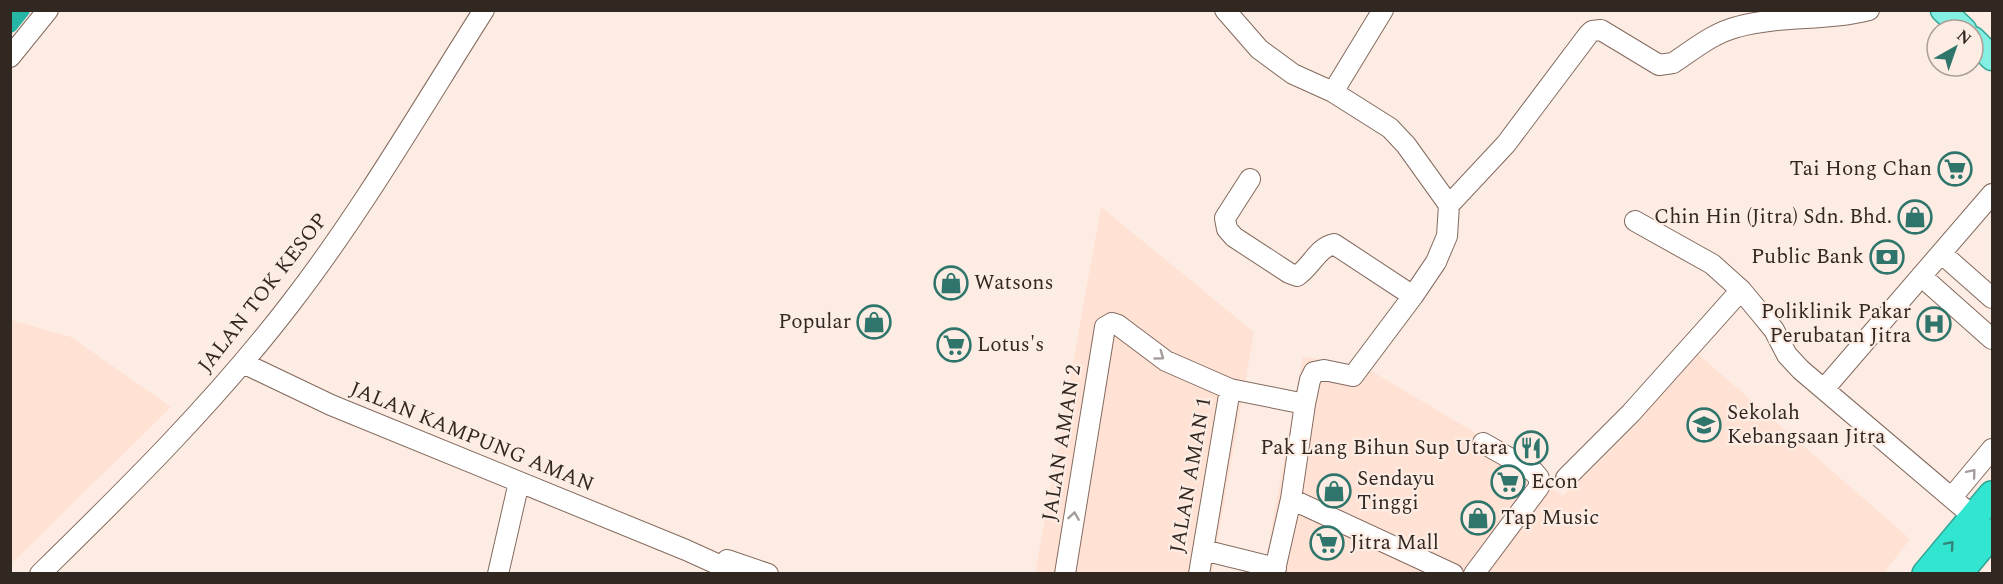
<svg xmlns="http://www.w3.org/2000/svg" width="2003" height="584" font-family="Spectral,serif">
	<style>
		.built { fill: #ffe2d4 }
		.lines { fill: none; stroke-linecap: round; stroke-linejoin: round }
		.canal { stroke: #27b6a5; stroke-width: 16 }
		.minor-casing { stroke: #836a5e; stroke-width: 22 }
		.major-casing { stroke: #32a393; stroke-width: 27 }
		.highway-casing { stroke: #32a393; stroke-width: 30 }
		.minor { stroke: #fff; stroke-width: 20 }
		.major { stroke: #84efe3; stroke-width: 24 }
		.highway { stroke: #32e5d0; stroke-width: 27 }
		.oneway { stroke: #a39e9c }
		.oneway2 { stroke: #328679 }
		.labels { text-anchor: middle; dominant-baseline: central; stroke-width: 4.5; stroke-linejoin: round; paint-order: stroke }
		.poi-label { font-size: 21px; fill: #322822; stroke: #fdece3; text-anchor: start }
		.street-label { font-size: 21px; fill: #322822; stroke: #fdece3 }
	</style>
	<rect width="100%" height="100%" fill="#fdece3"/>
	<path class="built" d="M 1101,207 L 1254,332 L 1212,573 L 1035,574 Z
		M 11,320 L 71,337 L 171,407 L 11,564 Z
		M 1697,353 L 1910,539 L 1884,573 L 1263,574 L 1303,356 L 1368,369 L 1556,481 L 1552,488 L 1563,496 Z"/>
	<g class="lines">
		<path class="canal" d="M 10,25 L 22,10"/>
		<defs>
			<path id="minor" d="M 1225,10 L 1259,49 L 1293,74 L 1333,92 L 1390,128 L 1406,145 L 1449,205
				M 10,57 L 48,10
				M 1333,92 L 1383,10
				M 1250,179 L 1225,218 L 1227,229 L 1234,237 L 1289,273 L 1297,276 C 1311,267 1318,247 1334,244 L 1413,296
				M 1635,221 L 1712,264 L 1741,290 L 1761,314 L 1774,330 L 1787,355 L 1801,370 L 1974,517
				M 1941,253 L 1992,298
				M 1921,276 L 1992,339
				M 243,363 L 331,405 L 686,550 L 739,574
				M 1824,389 L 1992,194
				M 1566,478 L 1631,413 L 1741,290
				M 1952,497 L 1992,449
				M 1291,499 L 1453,574
				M 1203,550 L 1276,568
				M 727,560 L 768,574
				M 40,574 C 128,488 216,401 291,303 C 362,211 421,109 484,10
				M 498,574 L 519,482
				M 1065,574 L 1105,327 L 1112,323 L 1118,325 L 1166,361 L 1230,389
				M 1199,574 L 1230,389 L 1305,404
				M 1274,574 L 1291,499 L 1305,404 L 1310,380 L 1314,372 L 1324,370 L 1353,376 L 1413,296 L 1436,262 L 1447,236 L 1449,205 L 1506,144 L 1588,35 L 1592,31 L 1601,30 L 1659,65 L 1673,63 C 1693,50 1713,33 1737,27 C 1780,15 1826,21 1869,10
				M 1474,574 L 1539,487 L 1539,478 L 1534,472 L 1483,443"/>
			<path id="major" d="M 1943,10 L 1964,30
				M 1973,39 L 1992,58"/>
			<path id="highway" d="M 1926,574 L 1992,495
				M 1958,574 L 1992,533"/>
		</defs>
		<use href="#minor" class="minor-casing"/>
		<use href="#major" class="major-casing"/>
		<use href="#highway" class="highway-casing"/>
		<use href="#minor" class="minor"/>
		<use href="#major" class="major"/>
		<use href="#highway" class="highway"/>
	</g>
	<defs><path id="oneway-chevron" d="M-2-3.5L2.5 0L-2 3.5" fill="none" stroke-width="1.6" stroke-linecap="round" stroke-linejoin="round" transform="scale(1.5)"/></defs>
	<g class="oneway">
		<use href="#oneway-chevron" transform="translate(1160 356) rotate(36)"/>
		<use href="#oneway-chevron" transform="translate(1972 473) rotate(-50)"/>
		<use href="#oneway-chevron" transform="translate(1074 516) rotate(-81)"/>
	</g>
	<use class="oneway2" href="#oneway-chevron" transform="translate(1950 545) rotate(-49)"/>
	<defs>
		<symbol id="supermarket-ring" viewBox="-11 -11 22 22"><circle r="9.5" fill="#fdece3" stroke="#2f756b" stroke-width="1.5"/><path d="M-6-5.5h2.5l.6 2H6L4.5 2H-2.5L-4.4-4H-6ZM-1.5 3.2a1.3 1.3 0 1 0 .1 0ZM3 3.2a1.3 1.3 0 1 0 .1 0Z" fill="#2f756b"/></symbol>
		<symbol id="shop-ring" viewBox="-11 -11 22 22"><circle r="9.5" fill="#fdece3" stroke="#2f756b" stroke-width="1.5"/><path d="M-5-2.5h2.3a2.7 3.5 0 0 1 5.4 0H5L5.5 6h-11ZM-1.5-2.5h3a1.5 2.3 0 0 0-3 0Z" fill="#2f756b"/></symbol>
		<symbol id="bank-ring" viewBox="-11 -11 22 22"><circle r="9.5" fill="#fdece3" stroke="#2f756b" stroke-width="1.5"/><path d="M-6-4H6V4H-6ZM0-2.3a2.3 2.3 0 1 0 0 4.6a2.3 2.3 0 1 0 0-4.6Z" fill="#2f756b"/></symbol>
		<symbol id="hospital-ring" viewBox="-11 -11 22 22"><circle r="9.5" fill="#fdece3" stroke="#2f756b" stroke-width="1.5"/><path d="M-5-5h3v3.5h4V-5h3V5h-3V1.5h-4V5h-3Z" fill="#2f756b"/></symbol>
		<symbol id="school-ring" viewBox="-11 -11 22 22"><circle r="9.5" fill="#fdece3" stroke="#2f756b" stroke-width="1.5"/><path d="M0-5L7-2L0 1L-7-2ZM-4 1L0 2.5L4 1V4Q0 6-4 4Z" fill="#2f756b"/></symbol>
		<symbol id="restaurant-ring" viewBox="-11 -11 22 22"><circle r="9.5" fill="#fdece3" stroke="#2f756b" stroke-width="1.5"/><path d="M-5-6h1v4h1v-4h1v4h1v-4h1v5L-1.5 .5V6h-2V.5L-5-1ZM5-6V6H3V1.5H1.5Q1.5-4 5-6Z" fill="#2f756b"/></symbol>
	</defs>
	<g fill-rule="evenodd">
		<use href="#supermarket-ring" x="1936" y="150" width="38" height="38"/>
		<use href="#shop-ring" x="1896" y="198" width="38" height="38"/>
		<use href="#bank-ring" x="1868" y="238" width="38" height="38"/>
		<use href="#shop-ring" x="932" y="264" width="38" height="38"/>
		<use href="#shop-ring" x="855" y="303" width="38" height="38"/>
		<use href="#hospital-ring" x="1915" y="305" width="38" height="38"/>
		<use href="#supermarket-ring" x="935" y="326" width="38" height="38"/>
		<use href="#school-ring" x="1685" y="406" width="38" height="38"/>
		<use href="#restaurant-ring" x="1512" y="429" width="38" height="38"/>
		<use href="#supermarket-ring" x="1489" y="463" width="38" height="38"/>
		<use href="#shop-ring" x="1315" y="472" width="38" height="38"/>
		<use href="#shop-ring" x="1459" y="499" width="38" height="38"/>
		<use href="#supermarket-ring" x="1308" y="524" width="38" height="38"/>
	</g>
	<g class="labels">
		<g class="poi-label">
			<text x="1932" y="169" text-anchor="end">Tai Hong Chan</text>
			<text x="1892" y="217" text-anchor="end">Chin Hin (Jitra) Sdn. Bhd.</text>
			<text x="1864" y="257" text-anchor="end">Public Bank</text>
			<text x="974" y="283">Watsons</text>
			<text x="1911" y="312" text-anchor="end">Poliklinik Pakar<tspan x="1911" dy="24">Perubatan Jitra</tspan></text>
			<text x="851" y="322" text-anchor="end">Popular</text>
			<text x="977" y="345">Lotus's</text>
			<text x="1727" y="413">Sekolah<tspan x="1727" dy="24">Kebangsaan Jitra</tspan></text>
			<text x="1508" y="448" text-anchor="end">Pak Lang Bihun Sup Utara</text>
			<text x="1357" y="479">Sendayu<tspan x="1357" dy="24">Tinggi</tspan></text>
			<text x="1531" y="482">Econ</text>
			<text x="1501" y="518">Tap Music</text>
			<text x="1350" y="543">Jitra Mall</text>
		</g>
		<g class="street-label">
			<text transform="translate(263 293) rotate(-52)">JALAN TOK KESOP</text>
			<text transform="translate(472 437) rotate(22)">JALAN KAMPUNG AMAN</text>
			<text transform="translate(1062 443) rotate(-81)">JALAN AMAN 2</text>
			<text transform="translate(1191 475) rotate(-80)">JALAN AMAN 1</text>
		</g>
	</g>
	<rect width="2003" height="584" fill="none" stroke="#322822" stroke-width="24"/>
	<g transform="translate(1955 48) rotate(40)"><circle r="28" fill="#fdece3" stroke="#ac9e96" stroke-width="1.5"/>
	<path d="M0-4.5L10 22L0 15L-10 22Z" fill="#2f756b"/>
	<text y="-9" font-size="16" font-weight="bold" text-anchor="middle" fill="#322822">N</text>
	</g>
</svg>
